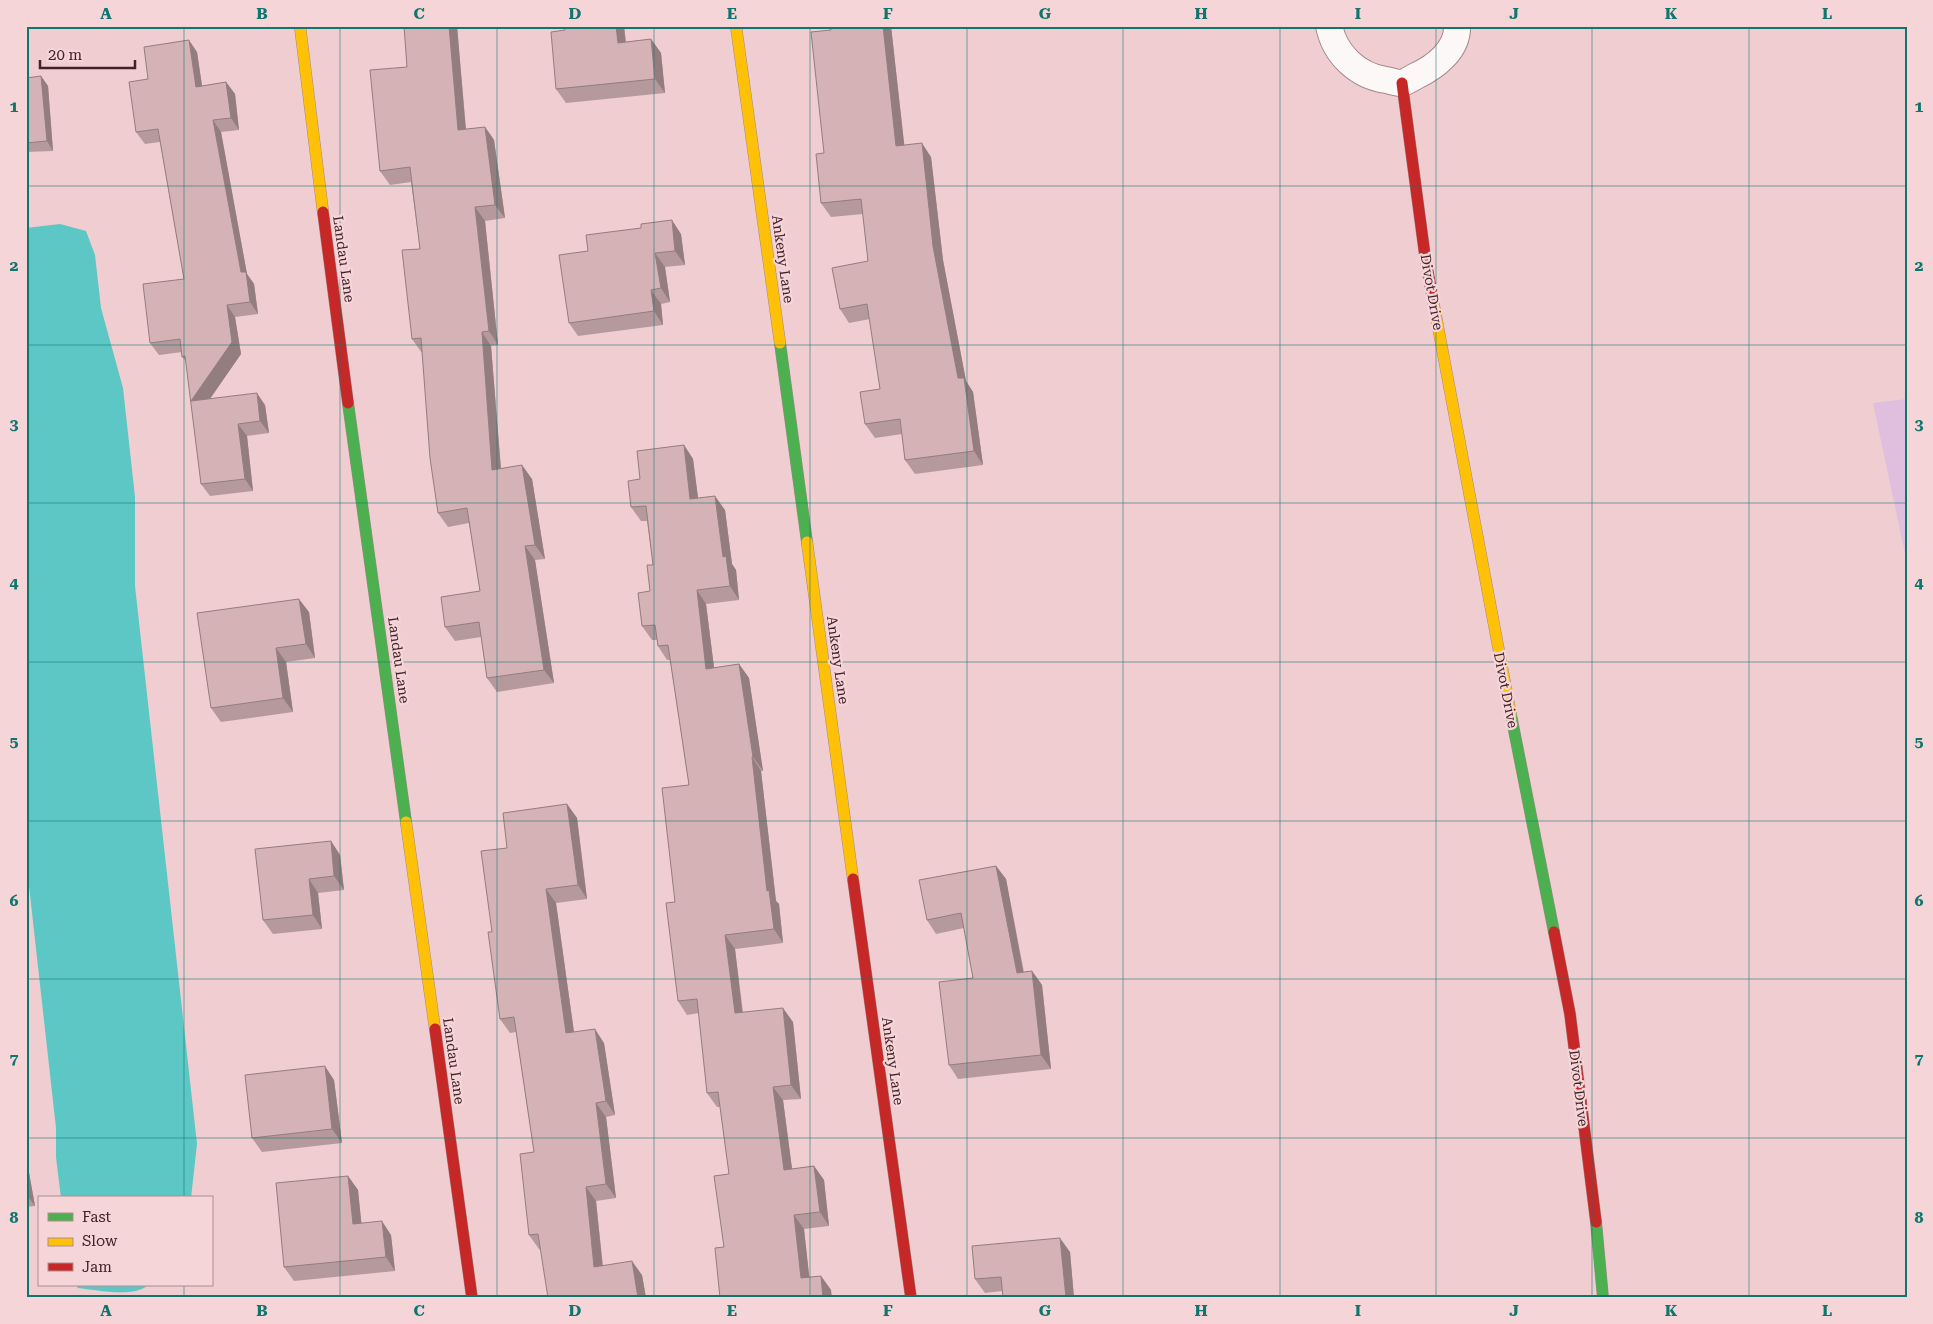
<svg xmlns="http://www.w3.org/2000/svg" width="1933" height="1324" font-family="'Roboto Serif',serif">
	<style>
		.green { fill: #dfbfdd }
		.water { fill: #5cc7c4 }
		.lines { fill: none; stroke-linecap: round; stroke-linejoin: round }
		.street-casing { stroke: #a4878b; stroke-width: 28 }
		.fast-casing { stroke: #a4878b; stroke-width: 12 }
		.slow-casing { stroke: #a4878b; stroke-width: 12 }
		.jam-casing { stroke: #a4878b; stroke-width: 12 }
		.street { stroke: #fdf8f8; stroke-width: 26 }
		.fast { stroke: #4caf50; stroke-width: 11 }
		.slow { stroke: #ffc107; stroke-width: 11 }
		.jam { stroke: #c62828; stroke-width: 11 }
		.wall { fill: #b6999d }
		.shaded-wall { fill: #947d7f }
		.building { fill: #d4b2b6; stroke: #947d7f }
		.grid { fill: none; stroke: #0f766e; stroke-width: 1; stroke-opacity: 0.55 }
		.labels { text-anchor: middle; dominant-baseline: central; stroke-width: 4.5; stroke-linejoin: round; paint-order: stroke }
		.street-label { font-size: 14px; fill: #402227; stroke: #f6d5d8 }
		.neatline { fill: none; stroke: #0f766e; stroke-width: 2 }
		.grid-label { font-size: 16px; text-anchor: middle; font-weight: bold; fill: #0f766e }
	</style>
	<rect width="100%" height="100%" fill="#efcdd0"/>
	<path class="green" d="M 1907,399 L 1907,563 L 1873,403 Z"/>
	<path class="water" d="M 60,224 L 86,231 L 95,255 L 101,308 L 123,388 L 135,497 L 135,586 L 197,1144 L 191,1198 L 61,1198 L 56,1157 L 56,1128 L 26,859 L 26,228 Z
		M 76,1285 L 148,1285 C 134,1298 96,1290 78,1288 Z"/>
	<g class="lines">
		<defs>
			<path id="street" d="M 1329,26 C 1335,55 1358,76 1386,80 C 1391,81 1397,83 1402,83 C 1406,82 1412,78 1416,76 C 1435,67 1458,50 1457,26"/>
			<path id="fast" d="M 780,343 L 807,542
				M 348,403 L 406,822
				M 1511,715 L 1554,932
				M 1596,1222 L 1603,1298"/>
			<path id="slow" d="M 300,26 L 323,212
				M 736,26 L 780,343
				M 1432,295 L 1511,715
				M 807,542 L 853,879
				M 406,822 L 435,1029"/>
			<path id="jam" d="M 1402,83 L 1425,256 L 1432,295
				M 323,212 L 348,403
				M 853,879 L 911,1298
				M 1554,932 L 1570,1014 L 1596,1222
				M 435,1029 L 472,1298"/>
		</defs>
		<use href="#street" class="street-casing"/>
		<use href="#fast" class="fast-casing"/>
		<use href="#slow" class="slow-casing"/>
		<use href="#jam" class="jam-casing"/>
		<use href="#street" class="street"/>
		<use href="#fast" class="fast"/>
		<use href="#slow" class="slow"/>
		<use href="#jam" class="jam"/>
	</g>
	<path class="wall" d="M 404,26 L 457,26 L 466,129 L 485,127 L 494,140 L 505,218 L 485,221 L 498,345 L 491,346 L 501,468 L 532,479 L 545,559 L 535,560 L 554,683 L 497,692 L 487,678 L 481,637 L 455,641 L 445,627 L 480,591 L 469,523 L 448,527 L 438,513 L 422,353 L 412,339 L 420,249 L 411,182 L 390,185 L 380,171 L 407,67 Z
		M 624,26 L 626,42 L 651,39 L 661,53 L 665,93 L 566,103 L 556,89 L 565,30 Z
		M 830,26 L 891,26 L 904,145 L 931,157 L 943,260 L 966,381 L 973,392 L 983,465 L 915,474 L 905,460 L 902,434 L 875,438 L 865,424 L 880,389 L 870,319 L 849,323 L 840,309 L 868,261 L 863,214 L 831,217 L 821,203 L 824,153 L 831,30 Z
		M 197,52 L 202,86 L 226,82 L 235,94 L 239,130 L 221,132 L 247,274 L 254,284 L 258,314 L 235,317 L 241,354 L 210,399 L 265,405 L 269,433 L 247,436 L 253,491 L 210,496 L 201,484 L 186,361 L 182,357 L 182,352 L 159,355 L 150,343 L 184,279 L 160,142 L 145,144 L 136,132 L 148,79 Z
		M 41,76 L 48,86 L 53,151 L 26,152 L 26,78 Z
		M 681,234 L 685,265 L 665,267 L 670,302 L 661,304 L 663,325 L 578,336 L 569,323 L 588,251 Z
		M 684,445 L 693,459 L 698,498 L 725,510 L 732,564 L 736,570 L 739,600 L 706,604 L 714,668 L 739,664 L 749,678 L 763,771 L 761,771 L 776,901 L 779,904 L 783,943 L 735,949 L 743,1012 L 793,1022 L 801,1099 L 783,1100 L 792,1169 L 814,1166 L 824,1180 L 829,1226 L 804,1229 L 809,1277 L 821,1276 L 831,1290 L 724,1247 L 729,1174 L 720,1107 L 717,1107 L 707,1093 L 699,1013 L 687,1015 L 678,1001 L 675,902 L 689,785 L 670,660 L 667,660 L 658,646 L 657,640 L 652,640 L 642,626 L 650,591 L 653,565 L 647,521 L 641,521 L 631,507 L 640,479 Z
		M 309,612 L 315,658 L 286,662 L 293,712 L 221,722 L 211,708 Z
		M 567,804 L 577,818 L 587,899 L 556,903 L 574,1032 L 604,1043 L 615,1115 L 606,1117 L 616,1198 L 596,1201 L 603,1266 L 642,1275 L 646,1298 L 539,1249 L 529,1235 L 534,1152 L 516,1032 L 510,1033 L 500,1019 L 492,932 Z
		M 331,841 L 340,855 L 344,890 L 318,893 L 322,929 L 273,934 L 263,920 Z
		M 996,866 L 1006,879 L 1024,972 L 1032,971 L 1042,985 L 1051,1069 L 958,1079 L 949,1065 L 973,978 L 964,928 L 936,934 L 927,920 Z
		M 334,1080 L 342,1143 L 262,1152 L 252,1138 Z
		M 26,1156 L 35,1206 L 26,1207 Z
		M 348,1176 L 358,1190 L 361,1223 L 391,1235 L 395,1271 L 294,1281 L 284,1267 Z
		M 1070,1252 L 1074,1298 L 1003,1298 L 1002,1291 L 985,1293 L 975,1279 Z"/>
	<path class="shaded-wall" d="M 449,26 L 457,26 L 467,144 L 458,130 Z
		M 616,26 L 624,26 L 627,57 L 618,43 Z
		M 883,26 L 891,26 L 906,160 L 896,146 Z
		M 651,39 L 661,53 L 665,93 L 655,79 Z
		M 189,40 L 197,52 L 204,99 L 196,87 Z
		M 41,76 L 48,86 L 53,151 L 47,141 Z
		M 226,82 L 235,94 L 239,130 L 231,118 Z
		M 213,120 L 221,132 L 247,274 L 254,284 L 258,314 L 250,302 L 241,272 Z
		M 485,127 L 494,140 L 505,218 L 495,205 Z
		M 922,143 L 931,157 L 943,260 L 966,381 L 973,392 L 983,465 L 974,451 L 958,378 L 933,246 Z
		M 475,207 L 485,221 L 498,345 L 489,331 Z
		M 672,220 L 681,234 L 685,265 L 675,251 Z
		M 655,253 L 665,267 L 670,302 L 661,288 Z
		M 651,290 L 661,304 L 663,325 L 654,311 Z
		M 227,305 L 235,317 L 241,354 L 200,413 L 191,401 Z
		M 482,332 L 491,346 L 502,483 L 492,470 Z
		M 257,393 L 265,405 L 269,433 L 260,421 Z
		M 238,424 L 247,436 L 253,491 L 245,479 Z
		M 684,445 L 693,459 L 700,513 L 690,499 Z
		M 522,465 L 532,479 L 545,559 L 535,545 Z
		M 715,496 L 725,510 L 732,564 L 736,570 L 739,600 L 730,586 L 723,557 Z
		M 525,546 L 535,560 L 554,683 L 544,670 Z
		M 697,590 L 706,604 L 716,683 L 706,669 Z
		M 299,599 L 309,612 L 315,658 L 306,644 Z
		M 276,648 L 286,662 L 293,712 L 283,698 Z
		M 739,664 L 749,678 L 763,771 L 753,757 Z
		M 752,757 L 761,771 L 776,901 L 779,904 L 783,943 L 774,929 L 767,891 Z
		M 567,804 L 577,818 L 587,899 L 578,885 Z
		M 331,841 L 340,855 L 344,890 L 334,876 Z
		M 996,866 L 1006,879 L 1026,987 L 1017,973 Z
		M 309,879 L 318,893 L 322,929 L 313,915 Z
		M 546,889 L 556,903 L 576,1047 L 566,1033 Z
		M 725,935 L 735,949 L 744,1027 L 735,1013 Z
		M 1032,971 L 1042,985 L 1051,1069 L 1041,1055 Z
		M 783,1008 L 793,1022 L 801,1099 L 791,1085 Z
		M 595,1029 L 604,1043 L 615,1115 L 606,1101 Z
		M 325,1066 L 334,1080 L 342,1143 L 332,1129 Z
		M 773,1087 L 783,1100 L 794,1184 L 784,1170 Z
		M 596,1103 L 606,1117 L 616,1198 L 606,1184 Z
		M 26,1156 L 35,1206 L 26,1194 Z
		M 814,1166 L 824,1180 L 829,1226 L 820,1212 Z
		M 348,1176 L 358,1190 L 363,1238 L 353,1224 Z
		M 586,1187 L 596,1201 L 604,1281 L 594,1267 Z
		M 794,1215 L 804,1229 L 811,1292 L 801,1278 Z
		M 382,1221 L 391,1235 L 395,1271 L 386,1257 Z
		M 1060,1238 L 1070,1252 L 1074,1298 L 1066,1298 Z
		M 632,1261 L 642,1275 L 646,1298 L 638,1298 Z
		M 821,1276 L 831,1290 L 832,1298 L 823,1298 Z"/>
	<path class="building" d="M 404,26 L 449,26 L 458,130 L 485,127 L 495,205 L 475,207 L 489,331 L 482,332 L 492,470 L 522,465 L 535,545 L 525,546 L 544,670 L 487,678 L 479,622 L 445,627 L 441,597 L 480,591 L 467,508 L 438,513 L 430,458 L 421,338 L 412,339 L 402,250 L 420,249 L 410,167 L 380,171 L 370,70 L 407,67 Z
		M 564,26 L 616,26 L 618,43 L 651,39 L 655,79 L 556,89 L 551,32 L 565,30 Z
		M 830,26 L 883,26 L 896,146 L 922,143 L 933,246 L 958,378 L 964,378 L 974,451 L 905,460 L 900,419 L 865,424 L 860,392 L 880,389 L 867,304 L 840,309 L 832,268 L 868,261 L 861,199 L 821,203 L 816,154 L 824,153 L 811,32 L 831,30 Z
		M 189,40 L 196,87 L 226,82 L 231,118 L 213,120 L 241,272 L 246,272 L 250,302 L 227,305 L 232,342 L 191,401 L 257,393 L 260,421 L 238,424 L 245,479 L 201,484 L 185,356 L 182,357 L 180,339 L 150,343 L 143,284 L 184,279 L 158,129 L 136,132 L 129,82 L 148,79 L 144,47 Z
		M 41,76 L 47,141 L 26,143 L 26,78 Z
		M 672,220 L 675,251 L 655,253 L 661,288 L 651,290 L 654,311 L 569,323 L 559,255 L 588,251 L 586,235 L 641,228 L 641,224 Z
		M 684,445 L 690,499 L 715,496 L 723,557 L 726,556 L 730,586 L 697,590 L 706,669 L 739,664 L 753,757 L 752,757 L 767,891 L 769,890 L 774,929 L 725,935 L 735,1013 L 783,1008 L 791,1085 L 773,1087 L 784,1170 L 814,1166 L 820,1212 L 794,1215 L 801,1278 L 821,1276 L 823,1298 L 720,1298 L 715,1248 L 724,1247 L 714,1176 L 729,1174 L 718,1092 L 707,1093 L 697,999 L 678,1001 L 666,903 L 675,902 L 662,788 L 689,785 L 668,645 L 658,646 L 655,625 L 642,626 L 638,593 L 650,591 L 647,565 L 653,565 L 646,506 L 631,507 L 628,481 L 640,479 L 637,451 Z
		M 299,599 L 306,644 L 276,648 L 283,698 L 211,708 L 197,613 Z
		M 567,804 L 578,885 L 546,889 L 566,1033 L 595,1029 L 606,1101 L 596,1103 L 606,1184 L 586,1187 L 594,1267 L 632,1261 L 638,1298 L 548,1298 L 538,1234 L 529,1235 L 520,1154 L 534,1152 L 514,1017 L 500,1019 L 488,932 L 492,932 L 481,851 L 507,848 L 503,813 Z
		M 331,841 L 334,876 L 309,879 L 313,915 L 263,920 L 255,849 Z
		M 996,866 L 1017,973 L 1032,971 L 1041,1055 L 949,1065 L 939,982 L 973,978 L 961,913 L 927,920 L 919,880 Z
		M 325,1066 L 332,1129 L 252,1138 L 245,1075 Z
		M 348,1176 L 353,1224 L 382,1221 L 386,1257 L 284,1267 L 276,1183 Z
		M 1060,1238 L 1066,1298 L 1003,1298 L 1001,1277 L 975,1279 L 972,1246 Z"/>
	<path class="grid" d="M 184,26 L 184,1198M 340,26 L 340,1298M 497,26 L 497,1298M 654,26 L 654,1298M 810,26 L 810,1298M 967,26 L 967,1298M 1123,26 L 1123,1298M 1280,26 L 1280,1298M 1436,26 L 1436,1298M 1592,26 L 1592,1298M 1749,26 L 1749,1298M 26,186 L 1907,186M 26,345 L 1907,345M 26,503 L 1907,503M 26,662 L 1907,662M 26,821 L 1907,821M 26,979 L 1907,979M 26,1138 L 1907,1138M 184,1285 L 184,1298"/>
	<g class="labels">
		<g class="street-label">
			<text transform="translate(344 259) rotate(82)">Landau Lane</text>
			<text transform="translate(783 259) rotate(82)">Ankeny Lane</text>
			<text transform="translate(1432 292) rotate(80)">Divot Drive</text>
			<text transform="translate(399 660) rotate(82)">Landau Lane</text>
			<text transform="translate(838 660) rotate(82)">Ankeny Lane</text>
			<text transform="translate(1506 690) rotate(79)">Divot Drive</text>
			<text transform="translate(454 1061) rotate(82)">Landau Lane</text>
			<text transform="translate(893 1061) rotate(82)">Ankeny Lane</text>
			<text transform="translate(1579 1088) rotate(83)">Divot Drive</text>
		</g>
	</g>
	<rect width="1933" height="1324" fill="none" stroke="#f6d5d8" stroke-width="55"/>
	<rect x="38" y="1196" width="175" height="90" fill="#f6d5d8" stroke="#ad8d91"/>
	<rect x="48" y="1213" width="25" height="8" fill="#4caf50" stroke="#ad8d91"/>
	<text x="82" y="1222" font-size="15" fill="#402227">Fast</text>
	<rect x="48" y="1238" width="25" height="8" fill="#ffc107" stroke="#ad8d91"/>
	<text x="82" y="1246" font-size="15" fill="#402227">Slow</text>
	<rect x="48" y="1263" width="25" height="8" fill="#c62828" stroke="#ad8d91"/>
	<text x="82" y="1272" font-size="15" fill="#402227">Jam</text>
	<path d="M40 60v8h95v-8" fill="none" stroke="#402227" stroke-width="2.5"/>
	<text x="48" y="60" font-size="15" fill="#402227" stroke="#f6d5d8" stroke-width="4" paint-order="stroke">20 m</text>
	<rect x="28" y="28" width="1878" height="1268" class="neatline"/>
	<g class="grid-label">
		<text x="106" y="19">A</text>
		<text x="262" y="19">B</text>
		<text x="419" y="19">C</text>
		<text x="575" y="19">D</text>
		<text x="732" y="19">E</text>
		<text x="888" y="19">F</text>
		<text x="1045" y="19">G</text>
		<text x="1201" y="19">H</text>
		<text x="1358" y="19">I</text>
		<text x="1514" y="19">J</text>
		<text x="1671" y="19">K</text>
		<text x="1827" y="19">L</text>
		<text x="14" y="112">1</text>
		<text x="1919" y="112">1</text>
		<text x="14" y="271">2</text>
		<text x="1919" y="271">2</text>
		<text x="14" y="430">3</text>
		<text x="1919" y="430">3</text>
		<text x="14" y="588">4</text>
		<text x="1919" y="588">4</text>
		<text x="14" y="747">5</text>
		<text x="1919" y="747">5</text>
		<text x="14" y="906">6</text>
		<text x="1919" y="906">6</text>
		<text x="14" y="1064">7</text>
		<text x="1919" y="1064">7</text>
		<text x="14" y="1223">8</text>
		<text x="1919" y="1223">8</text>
		<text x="106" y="1316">A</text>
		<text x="262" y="1316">B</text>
		<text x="419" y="1316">C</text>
		<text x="575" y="1316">D</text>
		<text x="732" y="1316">E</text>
		<text x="888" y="1316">F</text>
		<text x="1045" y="1316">G</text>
		<text x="1201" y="1316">H</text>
		<text x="1358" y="1316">I</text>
		<text x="1514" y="1316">J</text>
		<text x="1671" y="1316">K</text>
		<text x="1827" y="1316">L</text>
	</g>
</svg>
